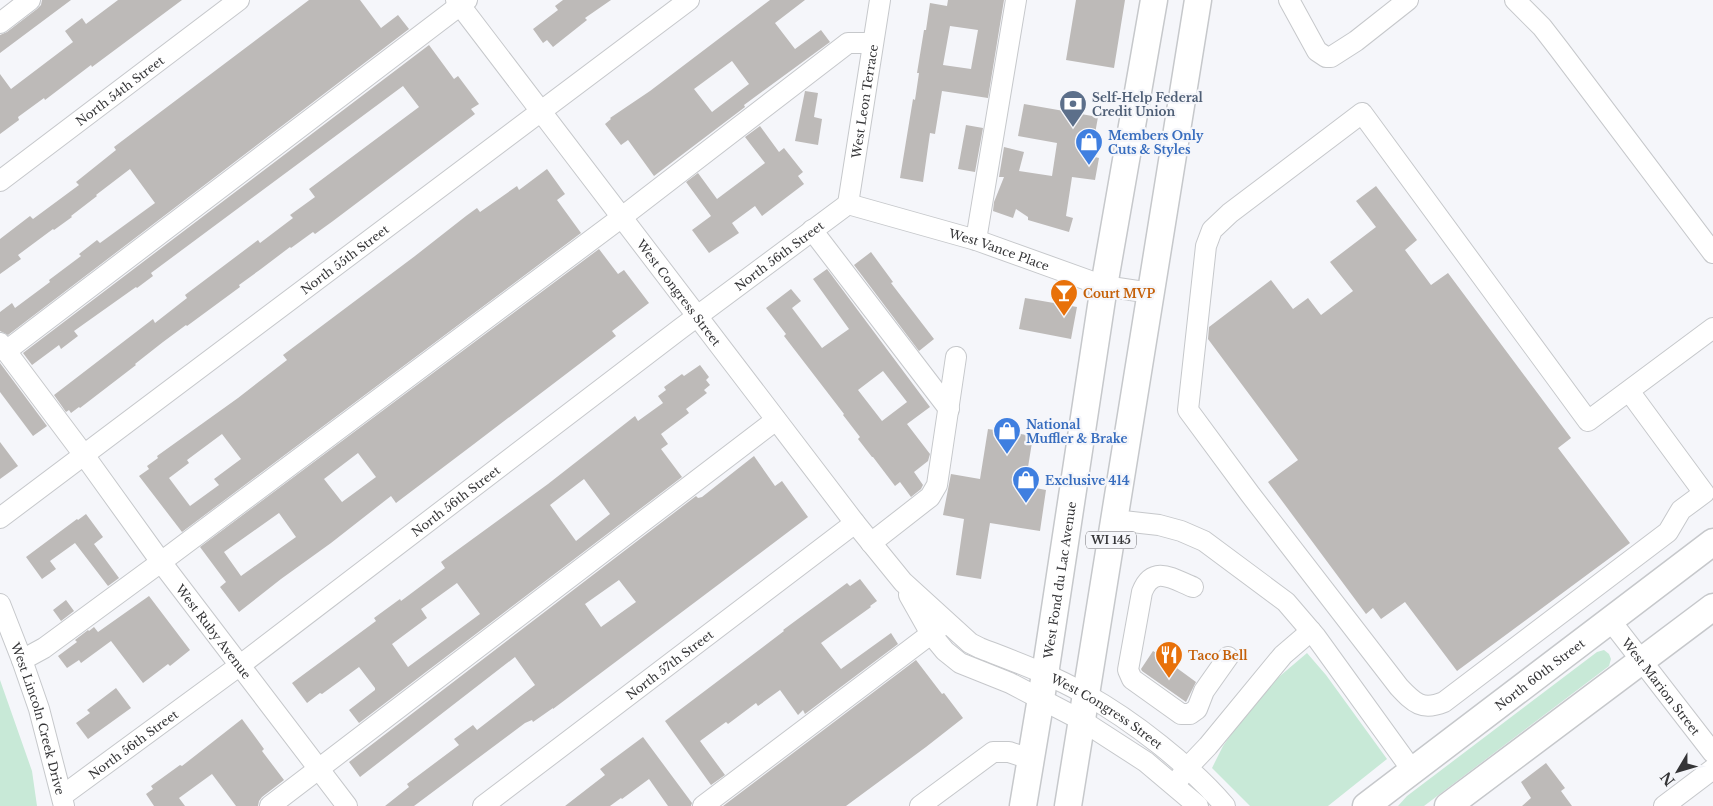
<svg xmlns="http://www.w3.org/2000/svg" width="1713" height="806" font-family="'Libre Baskerville',serif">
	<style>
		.green { fill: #c8e9d7 }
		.building { fill: #bdbab8; fill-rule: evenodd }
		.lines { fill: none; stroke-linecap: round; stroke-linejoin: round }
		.minor-casing { stroke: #c6c8cb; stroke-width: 22 }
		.major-casing { stroke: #c6c8cb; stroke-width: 29 }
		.minor { stroke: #fff; stroke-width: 20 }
		.major { stroke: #fff; stroke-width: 26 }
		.labels { text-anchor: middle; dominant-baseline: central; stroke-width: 4.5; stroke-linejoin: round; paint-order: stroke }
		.shield { fill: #f5f6fa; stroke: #6f6f72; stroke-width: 1 }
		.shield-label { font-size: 11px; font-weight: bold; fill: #353537 }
		.street-label { font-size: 12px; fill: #353537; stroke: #f5f6fa }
		.service-label { font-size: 12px; font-weight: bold; fill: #4e5e75; stroke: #f5f6fa; text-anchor: start }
		.shop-label { font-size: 12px; font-weight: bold; fill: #366cbe; stroke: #f5f6fa; text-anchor: start }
		.food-label { font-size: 12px; font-weight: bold; fill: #c56008; stroke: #f5f6fa; text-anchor: start }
	</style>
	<rect width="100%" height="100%" fill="#f5f6fa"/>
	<path class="green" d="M 1604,650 L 1609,654 L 1611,659 L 1609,666 L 1424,806 L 1398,806 L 1407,796 L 1597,652 Z
		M 1307,653 L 1326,675 L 1387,759 L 1328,806 L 1250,806 L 1212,768 L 1223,746 L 1260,693 Z
		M 0,680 L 32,771 L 37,806 L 0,806 Z"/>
	<path class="building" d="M 42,0 L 71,0 L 0,53 L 0,35 L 7,32 L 37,9 L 41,5 Z
		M 118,0 L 182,0 L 92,67 L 91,65 L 45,100 L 44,98 L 18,117 L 19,120 L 0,134 L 0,74 L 11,89 L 73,42 L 65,31 L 82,18 L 86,24 Z
		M 309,0 L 360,0 L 381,28 L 398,15 L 409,29 L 8,335 L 0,331 L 0,312 L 12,303 L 15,308 L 50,282 L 49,280 L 81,256 L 79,254 L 97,240 L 100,243 L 155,203 L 130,169 L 96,195 L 97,196 L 71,216 L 72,217 L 54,230 L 53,229 L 18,255 L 21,259 L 0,274 L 0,239 L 30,216 L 33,219 L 79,185 L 76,182 L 116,150 L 114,147 Z
		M 563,0 L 611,0 L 585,18 L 587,20 L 553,47 L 547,40 L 543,43 L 533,29 L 558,10 L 555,6 Z
		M 770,0 L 805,0 L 775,23 L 795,49 L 821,30 L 830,42 L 744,105 L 745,107 L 654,176 L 628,140 L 621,145 L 605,124 L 611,119 L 610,118 L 650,91 ZM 732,61 L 749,84 L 712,112 L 694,89 Z
		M 948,0 L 1004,0 L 988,98 L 942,91 L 935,134 L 930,133 L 923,182 L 900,178 L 913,99 L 915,100 L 919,73 L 917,73 L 924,30 L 926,30 L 930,3 L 947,6 ZM 950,26 L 978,30 L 971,69 L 943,65 Z
		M 1076,0 L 1125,0 L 1114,68 L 1066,60 Z
		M 429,45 L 454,79 L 458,76 L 479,104 L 471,109 L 475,114 L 333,221 L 315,234 L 313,232 L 291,248 L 290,247 L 261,269 L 239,285 L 240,287 L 187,326 L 186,325 L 163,342 L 135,364 L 136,365 L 80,408 L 79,407 L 71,413 L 69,410 L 66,412 L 54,395 L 153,319 L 155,323 L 187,298 L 185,295 L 258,240 L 260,243 L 293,218 L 290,215 L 315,197 L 309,189 L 419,107 L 403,86 L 151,273 L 153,276 L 137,288 L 136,287 L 74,331 L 78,336 L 61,349 L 59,345 L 32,365 L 23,353 Z
		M 805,91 L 818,93 L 814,117 L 822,119 L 818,145 L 795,141 Z
		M 1024,104 L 1098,117 L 1091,156 L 1099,158 L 1095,180 L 1072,177 L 1066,216 L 1073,218 L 1069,232 L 1028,220 L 1028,217 L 1016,209 L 1013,218 L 993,211 L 994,202 L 1004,177 L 999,177 L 1004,147 L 1024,152 L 1019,171 L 1052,176 L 1057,143 L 1018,136 Z
		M 966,125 L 983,128 L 975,172 L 958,169 Z
		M 760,126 L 779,152 L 784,148 L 803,172 L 798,176 L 804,184 L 762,216 L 755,206 L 732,223 L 739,233 L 709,253 L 692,230 L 711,216 L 686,182 L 698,173 L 717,199 L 765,163 L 745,137 Z
		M 547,169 L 565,194 L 557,200 L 581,233 L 182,532 L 139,476 L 149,469 L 147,466 L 158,458 L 157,456 L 238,398 L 287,360 L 283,355 L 415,256 L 466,216 L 477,208 L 480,212 L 517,186 L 519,190 ZM 222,434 L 241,459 L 214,479 L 219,485 L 190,506 L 169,478 L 189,463 L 187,460 Z
		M 1376,186 L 1417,240 L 1405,250 L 1431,285 L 1448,273 L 1571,438 L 1558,448 L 1630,543 L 1457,671 L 1405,602 L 1381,619 L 1373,608 L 1366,614 L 1268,482 L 1298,460 L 1208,339 L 1209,327 L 1271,280 L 1293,309 L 1308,298 L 1321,315 L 1353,291 L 1330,262 L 1376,227 L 1356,201 Z
		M 599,249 L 618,274 L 624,270 L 649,303 L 612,331 L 616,336 L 474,444 L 396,503 L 391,496 L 331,543 L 281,579 L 239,612 L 220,587 L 226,582 L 200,547 ZM 358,453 L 376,477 L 342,502 L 324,479 ZM 279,513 L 296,537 L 241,576 L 224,552 Z
		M 871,252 L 893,282 L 891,283 L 934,339 L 919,351 L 854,265 Z
		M 827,269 L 930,407 L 907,424 L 930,454 L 928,461 L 914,472 L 923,485 L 921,489 L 911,497 L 900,482 L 895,486 L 873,457 L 872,457 L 858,439 L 860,437 L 843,415 L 844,414 L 784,336 L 786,334 L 766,308 L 791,289 L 801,301 L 792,308 L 822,348 L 849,329 L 813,279 ZM 883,371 L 907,402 L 882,421 L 858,390 Z
		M 1025,298 L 1077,307 L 1071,339 L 1019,329 Z
		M 0,363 L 47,426 L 33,436 L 0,392 Z
		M 700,365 L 709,377 L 706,380 L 710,385 L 704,390 L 707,393 L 686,409 L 689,413 L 661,434 L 668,444 L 661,449 L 682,477 L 359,723 L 349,710 L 375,690 L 375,688 L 359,667 L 322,694 L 320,693 L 307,703 L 292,683 L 376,621 L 374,618 L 400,599 L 401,601 L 445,568 L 441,562 L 452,554 L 548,484 L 635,416 L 638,421 L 663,403 L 658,396 L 666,390 L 664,387 L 682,374 L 684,376 ZM 584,479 L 610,514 L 576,541 L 550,505 ZM 457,583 L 480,614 L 408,667 L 392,644 L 427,618 L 421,609 Z
		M 988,429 L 1033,436 L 1025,486 L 1046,490 L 1040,531 L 990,523 L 981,579 L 956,575 L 964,519 L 943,515 L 951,474 L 980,479 Z
		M 0,442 L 18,466 L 0,479 Z
		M 754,456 L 775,486 L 782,481 L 808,517 L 553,709 L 553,708 L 533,722 L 532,720 L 525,723 L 414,806 L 385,806 L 409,787 L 407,784 L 459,745 L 454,739 L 473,725 L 477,730 L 535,685 L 515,657 L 360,777 L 349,762 L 696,496 L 698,498 L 702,497 ZM 619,580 L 636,602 L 601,627 L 585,604 Z
		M 86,514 L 103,537 L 94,544 L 119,578 L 108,586 L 75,543 L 50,561 L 56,569 L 42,579 L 26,557 L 77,519 L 78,520 Z
		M 860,579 L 877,601 L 870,606 L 871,607 L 821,643 L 841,669 L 891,633 L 898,644 L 805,714 L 803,710 L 798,715 L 780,690 L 758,706 L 756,703 L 728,724 L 726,722 L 700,741 L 725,775 L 711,785 L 665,721 L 784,631 L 783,630 L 802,616 L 847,583 L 850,586 Z
		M 149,596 L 190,650 L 170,666 L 168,664 L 143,683 L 111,641 L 81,663 L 79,660 L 67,668 L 58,656 L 77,642 L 75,640 L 88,630 L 89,631 L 94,627 L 98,632 Z
		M 66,600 L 74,611 L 61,621 L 53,610 Z
		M 1153,651 L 1171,662 L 1170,663 L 1196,682 L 1186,702 L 1142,671 L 1141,669 Z
		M 916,660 L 942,694 L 944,693 L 963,718 L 926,747 L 846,806 L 723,806 Z
		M 116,688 L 131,708 L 88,739 L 76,723 L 90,713 L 87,710 Z
		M 242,719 L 264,749 L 262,751 L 284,780 L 262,797 L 259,801 L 258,806 L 236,806 L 212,774 L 179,798 L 185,806 L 154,806 L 146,794 L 153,789 L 151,786 L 180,765 L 182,766 Z
		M 643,737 L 692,803 L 691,806 L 668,806 L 649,779 L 622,799 L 621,798 L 610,806 L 565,806 L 605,775 L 600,769 Z
		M 1546,763 L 1565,788 L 1561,791 L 1572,806 L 1522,806 L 1531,798 L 1521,782 Z"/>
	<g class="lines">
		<defs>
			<g id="minor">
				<path id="s1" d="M 456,0 L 855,523 L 903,582 L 970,643 L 980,648 C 1016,662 1052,675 1085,694 C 1132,720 1191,766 1225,806"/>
				<path d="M 1289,0 L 1317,51 L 1326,57 L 1331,57 L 1356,41 L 1408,0"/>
				<path d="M 1515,0 L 1542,27 L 1559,49 L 1713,253"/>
				<path d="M 0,23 L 30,0"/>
				<path id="s2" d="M 0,181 L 239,0"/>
				<path id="s3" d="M 848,204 L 976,240 L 1104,286 L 1151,293"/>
				<path id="s4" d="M 848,204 L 880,0"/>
				<path d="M 812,230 L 949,409"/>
				<path d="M 976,240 L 1016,0"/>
				<path id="s5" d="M 0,343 L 84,455 L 161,562 L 347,806"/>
				<path d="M 6,351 L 467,0"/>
				<path d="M 1629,391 L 1704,493 L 1681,510 L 1668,532 L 1444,702 C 1422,711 1414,703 1399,687 L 1250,494 L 1188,410 L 1206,246 L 1212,230 L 1230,213 L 1362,113 L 1588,421 L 1713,328"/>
				<path id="s6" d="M 0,518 L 689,0"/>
				<path d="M 1114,520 L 1159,525 L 1181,531 L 1204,541 L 1286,602 L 1316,637 L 1412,770"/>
				<path d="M 871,543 L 930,497 L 937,485 L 956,357"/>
				<path d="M 1193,587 C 1173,579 1153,564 1142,592 L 1128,670 L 1132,679 L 1181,714 L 1190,714 L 1197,709 L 1204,691 L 1228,657"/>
				<path d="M 909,595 L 931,634 L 945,651 L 960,663 L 1010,683 L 1081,720 L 1146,762 L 1198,806"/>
				<path id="s7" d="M 0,604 L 22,660 L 39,709 L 64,806"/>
				<path id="s8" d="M 1610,620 L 1713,753"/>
				<path d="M 22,660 L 44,648 L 161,562 L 622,217 L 848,43 L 872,43"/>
				<path d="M 1179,779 L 1187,768 L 1208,746 L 1283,655 L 1311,631"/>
				<path id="s9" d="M 62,796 L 239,666 L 680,329 L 848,204"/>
				<path d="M 270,806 L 776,420"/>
				<path id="s10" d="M 483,806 L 855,523"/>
				<path d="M 703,806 L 940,627"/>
				<path d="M 920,806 L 993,752 L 1009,752 L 1030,759"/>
				<path d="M 1664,806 L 1713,769"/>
			</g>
			<g id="major">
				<path id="s11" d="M 1023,806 L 1045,674 L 1104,286 L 1154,0"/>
				<path d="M 1068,806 L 1198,0"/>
				<path id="s12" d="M 1366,806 L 1713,542"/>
				<path d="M 1448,806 L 1713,607"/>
			</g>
		</defs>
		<use href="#minor" class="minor-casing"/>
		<use href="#major" class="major-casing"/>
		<use href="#minor" class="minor"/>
		<use href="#major" class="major"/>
	</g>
	<defs>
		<symbol id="bank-pin" viewBox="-11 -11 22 30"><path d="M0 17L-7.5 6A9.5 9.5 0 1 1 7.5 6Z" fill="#5c6f8a" stroke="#f5f6fa"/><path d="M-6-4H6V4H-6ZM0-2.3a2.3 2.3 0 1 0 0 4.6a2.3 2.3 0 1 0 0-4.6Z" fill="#fff"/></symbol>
		<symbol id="shop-pin" viewBox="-11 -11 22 30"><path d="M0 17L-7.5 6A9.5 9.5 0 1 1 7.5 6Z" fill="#3f7fe0" stroke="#f5f6fa"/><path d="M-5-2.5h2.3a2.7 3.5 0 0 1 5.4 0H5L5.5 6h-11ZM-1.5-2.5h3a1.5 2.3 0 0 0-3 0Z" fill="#fff"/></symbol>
		<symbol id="bar-pin" viewBox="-11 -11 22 30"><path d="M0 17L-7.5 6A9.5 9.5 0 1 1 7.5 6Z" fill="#e8710a" stroke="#f5f6fa"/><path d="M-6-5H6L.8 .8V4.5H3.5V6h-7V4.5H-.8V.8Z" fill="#fff"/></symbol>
		<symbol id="restaurant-pin" viewBox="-11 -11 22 30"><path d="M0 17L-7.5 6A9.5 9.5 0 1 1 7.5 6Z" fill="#e8710a" stroke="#f5f6fa"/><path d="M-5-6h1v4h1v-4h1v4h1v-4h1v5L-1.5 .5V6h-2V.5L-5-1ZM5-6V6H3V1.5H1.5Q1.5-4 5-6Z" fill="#fff"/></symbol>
	</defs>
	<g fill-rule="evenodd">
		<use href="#bank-pin" x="1057" y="88" width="32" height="43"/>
		<use href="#shop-pin" x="1073" y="126" width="32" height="43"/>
		<use href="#bar-pin" x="1048" y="277" width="32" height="43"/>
		<use href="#shop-pin" x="991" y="415" width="32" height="43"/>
		<use href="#shop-pin" x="1010" y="464" width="32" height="43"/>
		<use href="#restaurant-pin" x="1153" y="639" width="32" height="43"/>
	</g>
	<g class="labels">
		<rect class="shield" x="1086" y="531.5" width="50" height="17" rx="4"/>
		<g class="shield-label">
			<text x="1111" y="540">WI 145</text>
		</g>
		<g class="street-label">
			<text stroke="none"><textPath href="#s2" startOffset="150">North 54th Street</textPath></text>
			<text stroke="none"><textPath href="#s4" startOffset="104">West Leon Terrace</textPath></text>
			<text stroke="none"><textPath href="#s3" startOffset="158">West Vance Place</textPath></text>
			<text stroke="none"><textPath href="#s9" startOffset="898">North 56th Street</textPath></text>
			<text stroke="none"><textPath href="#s6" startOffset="431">North 55th Street</textPath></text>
			<text stroke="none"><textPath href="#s1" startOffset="368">West Congress Street</textPath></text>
			<text stroke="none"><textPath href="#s9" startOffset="492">North 56th Street</textPath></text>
			<text stroke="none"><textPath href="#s11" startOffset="229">West Fond du Lac Avenue</textPath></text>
			<text stroke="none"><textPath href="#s5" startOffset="359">West Ruby Avenue</textPath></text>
			<text stroke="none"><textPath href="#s10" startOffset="234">North 57th Street</textPath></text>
			<text stroke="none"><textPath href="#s12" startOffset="218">North 60th Street</textPath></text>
			<text stroke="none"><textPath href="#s8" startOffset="84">West Marion Street</textPath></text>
			<text stroke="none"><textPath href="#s1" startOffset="978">West Congress Street</textPath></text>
			<text stroke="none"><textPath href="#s7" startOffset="121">West Lincoln Creek Drive</textPath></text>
			<text stroke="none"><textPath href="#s9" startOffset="88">North 56th Street</textPath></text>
		</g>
		<g class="service-label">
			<text x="1092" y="97">Self-Help Federal<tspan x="1092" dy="14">Credit Union</tspan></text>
		</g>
		<g class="shop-label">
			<text x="1108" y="135">Members Only<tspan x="1108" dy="14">Cuts &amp; Styles</tspan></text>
			<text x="1026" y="424">National<tspan x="1026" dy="14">Muffler &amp; Brake</tspan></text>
			<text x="1045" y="480">Exclusive 414</text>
		</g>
		<g class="food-label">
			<text x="1083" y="293">Court MVP</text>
			<text x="1188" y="655">Taco Bell</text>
		</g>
	</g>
	<g transform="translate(1678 771) rotate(232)" stroke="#f5f6fa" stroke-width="4" paint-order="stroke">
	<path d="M0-4L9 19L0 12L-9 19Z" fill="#353537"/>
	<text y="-8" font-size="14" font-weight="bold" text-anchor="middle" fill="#353537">N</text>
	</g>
</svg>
